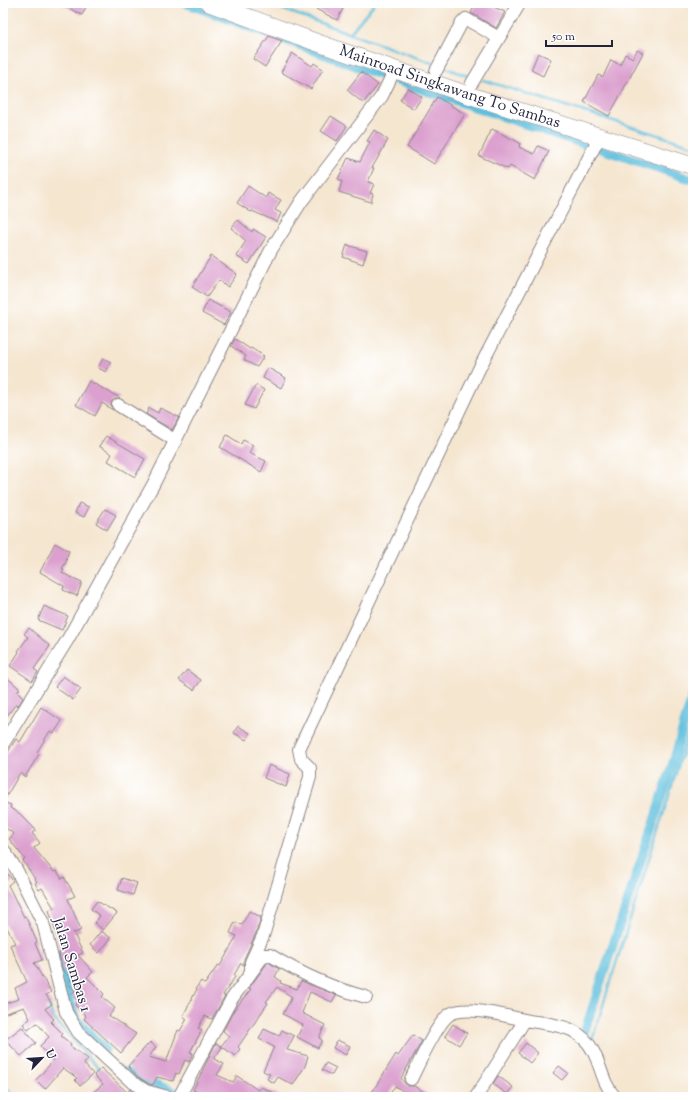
<svg xmlns="http://www.w3.org/2000/svg" width="696" height="1100" font-family="'Sorts Mill Goudy',serif">
	<style>
		.lines { fill: none; stroke-linecap: round; stroke-linejoin: round }
		.stream { stroke: #5ebfdd; stroke-width: 2.5 }
		.canal { stroke: #5ebfdd; stroke-width: 9 }
		.building { fill: #dba0cf }
		.minor-casing { stroke: #8c8486; stroke-width: 14 }
		.highway-casing { stroke: #8c8486; stroke-width: 18 }
		.minor { stroke: #fff; stroke-width: 12 }
		.highway { stroke: #fff; stroke-width: 17 }
		.labels { text-anchor: middle; dominant-baseline: central; stroke-width: 3; stroke-linejoin: round; paint-order: stroke }
		.street-label { font-size: 16px; fill: #22223b; stroke: #fff }
	</style>
	<rect width="100%" height="100%" fill="#fff"/>
	<filter id="ink" filterUnits="userSpaceOnUse"><feTurbulence type="fractalNoise" baseFrequency=".025" numOctaves="2"/><feDisplacementMap in="SourceGraphic" scale="8" xChannelSelector="R" yChannelSelector="G"/><feConvolveMatrix kernelMatrix="1 2 1 2 8 2 1 2 1" color-interpolation-filters="sRGB"/></filter>
	<filter id="wash" filterUnits="userSpaceOnUse"><feTurbulence type="fractalNoise" baseFrequency=".012" numOctaves="4" result="noise"/><feDisplacementMap in="SourceGraphic" scale="16" xChannelSelector="R" yChannelSelector="G"/><feGaussianBlur stdDeviation="0.9" result="paint"/><feColorMatrix in="noise" values="0 0 0 0 0 0 0 0 0 0 0 0 0 0 0 0 0 1.4 0 .05"/><feComposite in="paint" operator="in"/></filter>
	<g filter="url(#wash)">
		<rect width="100%" height="100%" fill="#f5e6d0"/>
		<g class="lines">
			<path class="stream" d="M 265,3 L 432,63
				M 350,33 L 375,3
				M 446,68 L 468,76
				M 483,80 L 693,146
				M 48,1003 L 53,1018 L 101,1071
				M 592,1040 L 693,719
				M 3,1085 L 18,1097"/>
			<path class="canal" d="M 185,3 L 383,76
				M 397,81 L 587,145
				M 601,149 L 693,180
				M 57,954 L 75,1018 L 105,1050
				M 583,1036 L 672,766 L 693,693
				M 125,1072 L 174,1092"/>
		</g>
		<g id="blocks">
			<path class="building" d="M 59,3 L 88,3 L 82,15 Z
				M 319,3 L 346,3 L 337,20 L 316,9 Z
				M 476,3 L 485,3 L 505,12 L 496,28 L 471,13 Z
				M 269,36 L 282,41 L 265,67 L 253,59 Z
				M 637,50 L 643,53 L 609,116 L 584,102 L 598,75 L 603,77 L 611,60 L 620,65 L 625,54 L 633,58 Z
				M 292,53 L 312,66 L 314,63 L 323,69 L 311,89 L 281,72 Z
				M 538,53 L 551,59 L 543,76 L 531,70 Z
				M 361,72 L 378,85 L 363,103 L 347,90 Z
				M 408,88 L 422,97 L 414,109 L 400,100 Z
				M 437,97 L 465,114 L 434,164 L 407,147 Z
				M 331,116 L 347,126 L 337,141 L 321,131 Z
				M 492,129 L 520,143 L 519,147 L 534,154 L 538,146 L 549,151 L 535,180 L 510,166 L 508,169 L 479,156 Z
				M 374,130 L 388,140 L 372,168 L 374,168 L 368,182 L 374,184 L 370,193 L 373,194 L 371,202 L 339,192 L 342,181 L 338,179 L 348,158 L 360,162 L 370,142 L 367,141 Z
				M 248,186 L 266,198 L 268,193 L 281,200 L 275,210 L 281,213 L 277,222 L 252,211 L 251,212 L 237,203 Z
				M 238,220 L 252,232 L 253,229 L 266,237 L 249,264 L 236,256 L 246,241 L 231,228 Z
				M 347,245 L 367,251 L 363,264 L 343,257 Z
				M 211,256 L 237,274 L 228,287 L 219,280 L 207,297 L 192,287 Z
				M 208,300 L 231,312 L 224,325 L 202,313 Z
				M 235,339 L 250,349 L 251,348 L 264,356 L 257,367 L 244,360 L 246,356 L 231,346 Z
				M 103,358 L 111,362 L 106,372 L 98,368 Z
				M 268,368 L 286,378 L 281,388 L 263,378 Z
				M 89,381 L 120,398 L 112,401 L 111,405 L 113,410 L 102,403 L 95,416 L 76,405 Z
				M 256,385 L 264,390 L 254,409 L 245,405 Z
				M 149,408 L 158,413 L 160,408 L 179,417 L 172,430 L 146,414 Z
				M 227,435 L 241,444 L 243,440 L 253,445 L 249,453 L 266,461 L 261,472 L 220,447 Z
				M 106,436 L 145,459 L 135,477 L 108,461 L 112,454 L 99,446 Z
				M 79,503 L 89,507 L 84,517 L 75,513 Z
				M 105,509 L 116,515 L 107,530 L 96,523 Z
				M 55,543 L 69,551 L 66,559 L 67,560 L 62,569 L 64,570 L 62,573 L 82,582 L 77,596 L 63,590 L 64,586 L 40,572 Z
				M 44,606 L 68,616 L 62,630 L 38,620 Z
				M 29,628 L 50,646 L 34,669 L 38,672 L 32,681 L 10,666 L 19,652 L 18,651 L 28,637 L 24,634 Z
				M 187,670 L 201,680 L 194,690 L 179,680 Z
				M 3,674 L 20,689 L 17,692 L 23,698 L 18,706 L 16,704 L 3,721 Z
				M 63,676 L 81,689 L 73,700 L 55,687 Z
				M 41,707 L 62,721 L 54,733 L 50,731 L 37,752 L 39,754 L 25,777 L 20,773 L 3,802 L 3,760 L 16,739 L 20,742 Z
				M 238,726 L 250,733 L 246,740 L 234,733 Z
				M 269,765 L 290,774 L 286,787 L 264,778 Z
				M 3,802 L 11,805 L 10,808 L 19,813 L 36,830 L 32,833 L 40,843 L 34,848 L 54,872 L 57,871 L 62,879 L 64,877 L 71,889 L 75,896 L 68,899 L 81,930 L 75,933 L 73,932 L 83,953 L 78,955 L 93,972 L 87,977 L 104,994 L 102,997 L 115,1008 L 109,1016 L 136,1034 L 121,1053 L 84,1019 L 86,1016 L 75,1005 L 78,1001 L 71,994 L 75,991 L 68,983 L 71,980 L 62,968 L 59,953 L 62,952 L 49,910 L 54,908 L 42,888 L 39,890 L 35,883 L 37,882 L 23,861 L 25,859 L 9,839 L 14,834 L 3,826 Z
				M 8,874 L 13,881 L 8,885 L 24,917 L 25,916 L 29,924 L 37,942 L 35,943 L 42,960 L 34,963 L 51,992 L 46,995 L 52,1004 L 45,1009 L 54,1019 L 51,1022 L 63,1034 L 61,1036 L 71,1044 L 70,1046 L 88,1059 L 84,1064 L 93,1074 L 80,1086 L 75,1080 L 77,1078 L 63,1068 L 45,1089 L 36,1080 L 53,1061 L 40,1046 L 49,1037 L 37,1023 L 28,1030 L 23,1024 L 30,1019 L 24,1007 L 3,1014 L 3,1004 L 19,999 L 15,988 L 27,982 L 10,945 L 15,943 L 5,924 L 3,925 L 3,876 Z
				M 122,878 L 137,883 L 133,895 L 118,890 Z
				M 97,901 L 117,913 L 103,930 L 95,923 L 100,916 L 91,909 Z
				M 249,911 L 261,917 L 256,933 L 244,959 L 244,965 L 241,963 L 234,975 L 235,977 L 223,995 L 225,996 L 212,1019 L 205,1016 L 198,1028 L 202,1030 L 190,1052 L 193,1053 L 189,1062 L 185,1060 L 179,1074 L 176,1073 L 173,1081 L 157,1077 L 153,1085 L 149,1084 L 137,1076 L 128,1066 L 150,1042 L 156,1047 L 149,1057 L 166,1062 L 178,1030 L 180,1031 L 187,1019 L 183,1016 L 197,989 L 196,988 L 201,981 L 205,984 L 218,965 L 220,966 L 237,936 L 230,933 L 235,922 L 242,925 Z
				M 101,931 L 111,938 L 99,953 L 90,945 Z
				M 268,962 L 279,969 L 275,977 L 281,981 L 280,983 L 297,989 L 301,981 L 336,995 L 332,1002 L 310,992 L 302,1013 L 325,1025 L 319,1038 L 322,1040 L 318,1048 L 297,1037 L 303,1025 L 283,1014 L 292,997 L 277,987 L 266,1002 L 268,1003 L 238,1047 L 240,1049 L 235,1056 L 221,1046 L 229,1036 L 223,1031 L 234,1010 L 251,989 L 249,988 Z
				M 453,1024 L 467,1033 L 459,1045 L 445,1036 Z
				M 22,1027 L 36,1043 L 21,1056 L 5,1040 Z
				M 264,1029 L 279,1036 L 282,1030 L 294,1036 L 287,1050 L 308,1056 L 305,1066 L 293,1085 L 278,1077 L 274,1083 L 267,1079 L 270,1074 L 263,1071 L 274,1047 L 259,1039 Z
				M 413,1035 L 422,1041 L 401,1078 L 407,1086 L 414,1086 L 433,1097 L 404,1097 L 406,1093 L 395,1086 L 388,1097 L 369,1097 L 396,1054 L 398,1056 Z
				M 337,1040 L 350,1046 L 346,1055 L 333,1048 Z
				M 216,1043 L 222,1047 L 214,1059 L 224,1064 L 217,1075 L 233,1082 L 237,1076 L 258,1090 L 261,1087 L 282,1097 L 230,1097 L 224,1094 L 223,1097 L 209,1097 L 193,1090 Z
				M 526,1043 L 538,1053 L 530,1063 L 518,1053 Z
				M 326,1063 L 336,1068 L 332,1075 L 322,1070 Z
				M 559,1066 L 568,1073 L 562,1080 L 553,1073 Z
				M 101,1068 L 128,1093 L 130,1089 L 138,1095 L 136,1097 L 87,1097 L 103,1084 L 94,1075 Z
				M 498,1076 L 513,1087 L 507,1094 L 493,1084 Z"/>
		</g>
	</g>
	<g filter="url(#ink)">
		<use href="#blocks" fill-opacity="0" stroke="#8c8486" stroke-width="1"/>
		<g class="lines">
			<defs>
				<path id="minor" d="M 436,71 L 461,24 L 466,19 L 499,38
					M 472,83 L 520,3
					M 118,405 L 176,441
					M 3,744 L 68,639 L 154,483 L 271,250 L 301,202 L 382,96 L 395,69
					M 3,849 L 16,869 L 43,923 L 66,1012 L 78,1032 L 132,1082 L 146,1091 L 168,1097
					M 251,973 L 251,962 L 263,936 L 310,777 L 310,768 L 301,759 L 299,749 L 479,369 L 600,136
					M 411,1079 C 418,1065 438,1021 450,1014 C 467,1005 506,1016 525,1020 C 539,1023 552,1023 566,1028 C 574,1030 583,1037 588,1043 C 601,1059 600,1081 615,1097
					M 179,1097 L 231,1000 L 264,955 L 270,955 C 301,974 331,988 366,997
					M 476,1097 L 525,1020"/>
				<g id="highway">
					<path id="s1" d="M 209,3 L 318,43 L 465,94 L 693,166"/>
				</g>
			</defs>
			<use href="#minor" class="minor-casing"/>
			<use href="#highway" class="highway-casing"/>
			<use href="#minor" class="minor"/>
			<use href="#highway" class="highway"/>
		</g>
	</g>
	<g class="labels">
		<g class="street-label">
			<text stroke="none"><textPath href="#s1" startOffset="255">Mainroad Singkawang To Sambas</textPath></text>
			<text transform="translate(71 965) rotate(73)">Jalan Sambas 1</text>
		</g>
	</g>
	<rect width="696" height="1100" fill="none" stroke="#fff" stroke-width="16"/>
	<g transform="translate(42 1058) rotate(65)" stroke="#ffffff" stroke-width="3" paint-order="stroke">
	<path d="M0-3L7 15L0 10L-7 15Z" fill="#22223b"/>
	<text y="-6" font-size="11" font-weight="bold" text-anchor="middle" fill="#22223b">U</text>
	</g>
	<path d="M546 40v6h66v-6" fill="none" stroke="#22223b" stroke-width="2"/>
	<text x="552" y="40" font-size="12" fill="#22223b" stroke="#ffffff" stroke-width="3" paint-order="stroke">50 m</text>
</svg>
